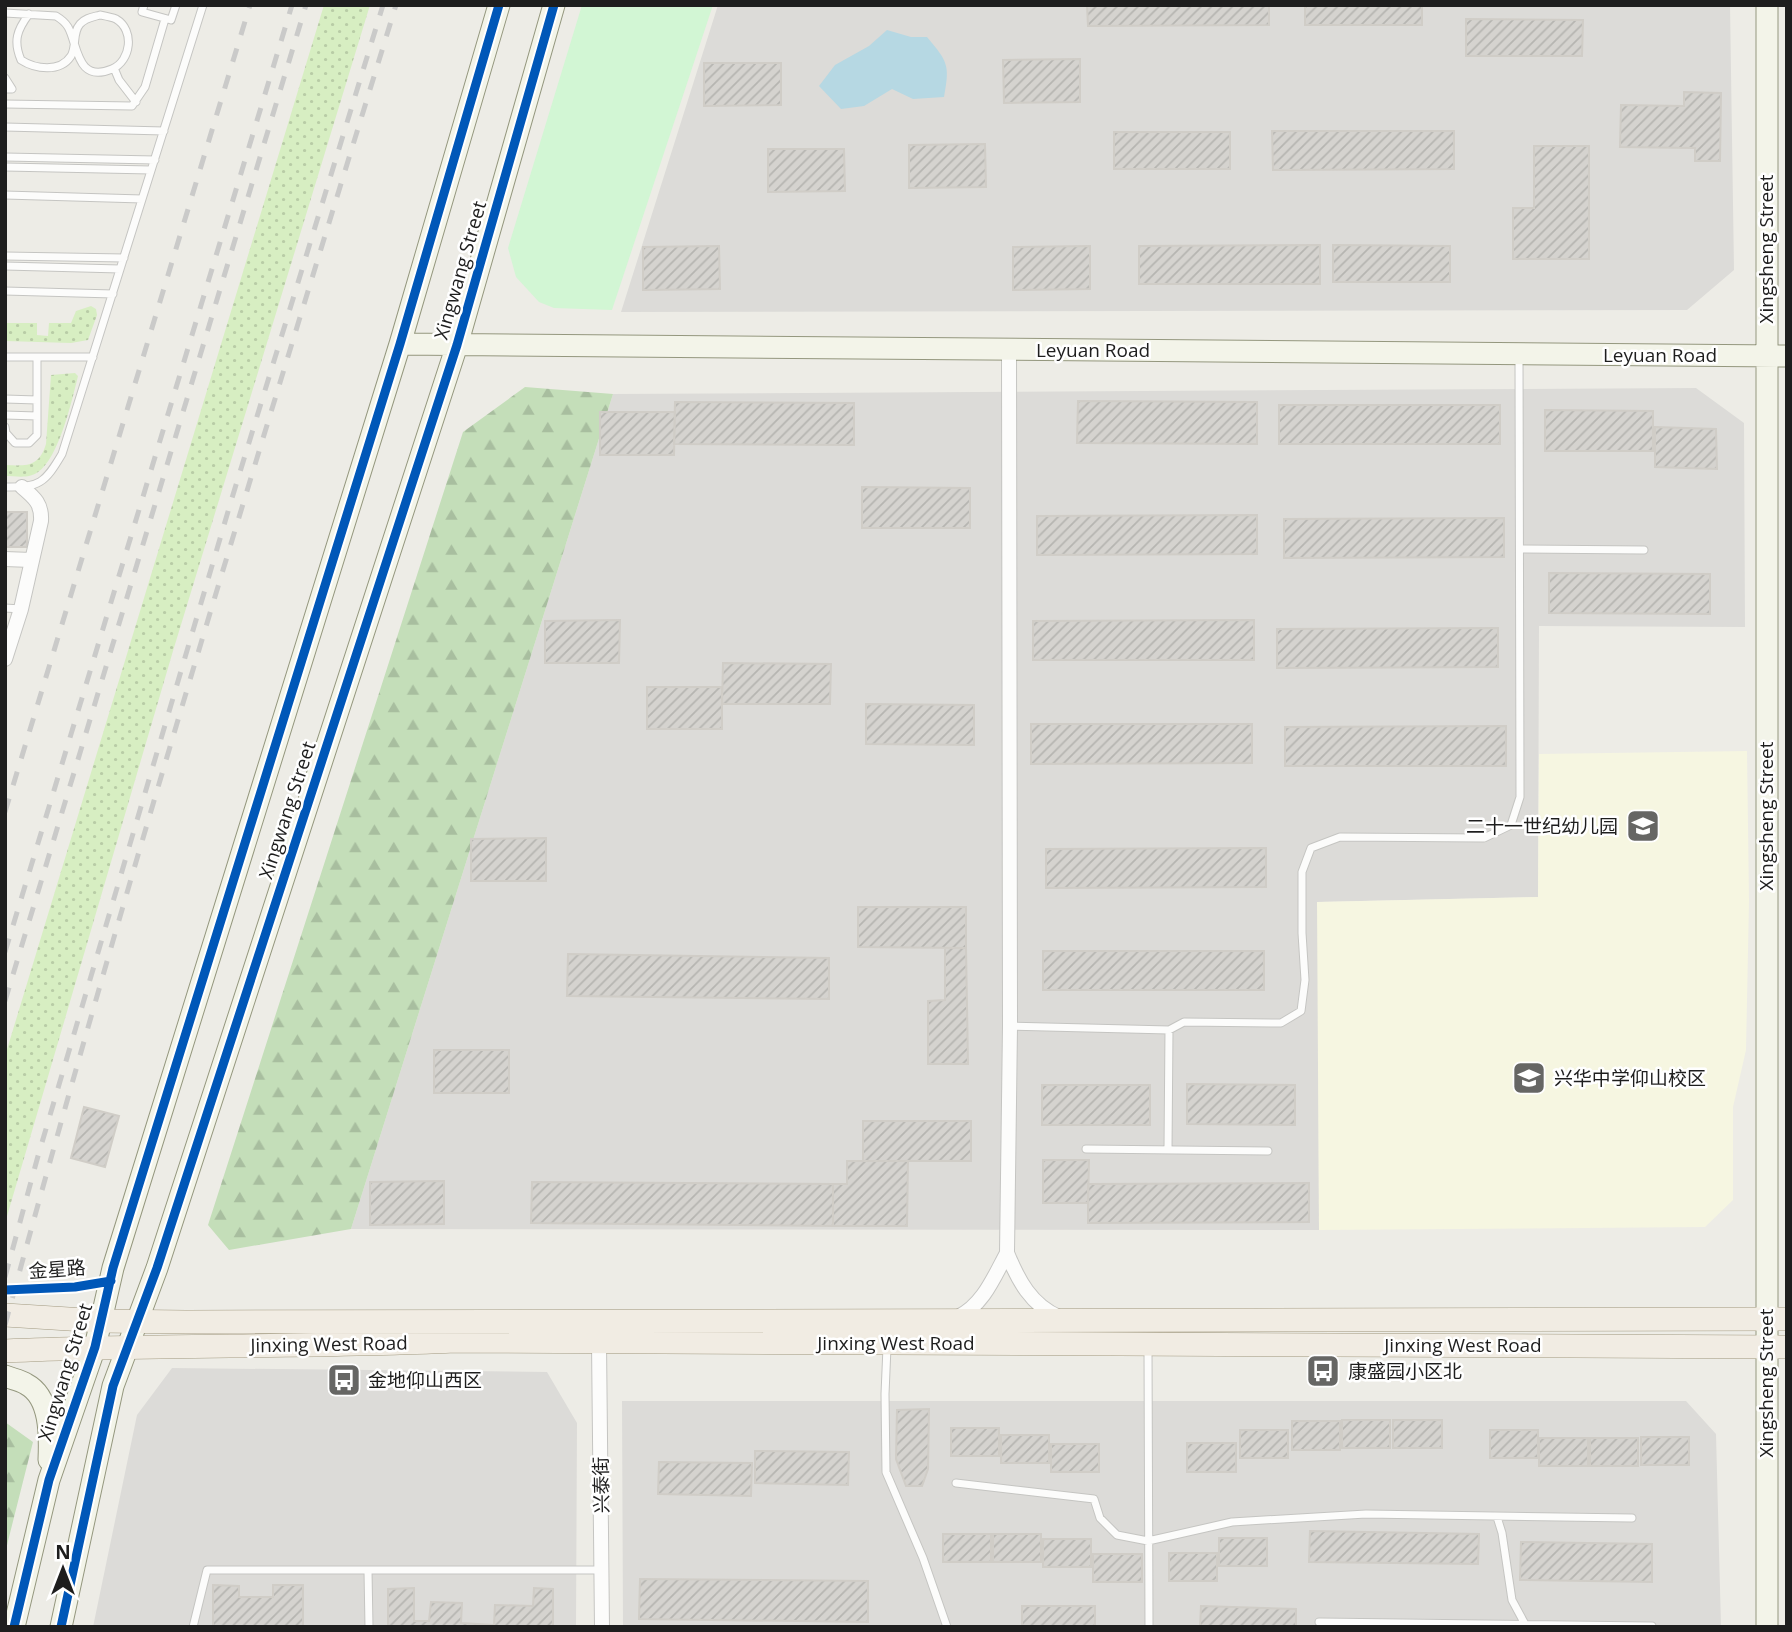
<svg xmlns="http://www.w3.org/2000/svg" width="1792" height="1632" font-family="'Open Sans','Noto Sans SC',sans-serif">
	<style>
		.residential { fill: #dcdbd8 }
		.education { fill: #f6f6e1 }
		.grass { fill: url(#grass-dots) }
		.forest { fill: url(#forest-firs) }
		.park { fill: #d2f6d4 }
		.water { fill: #b6d8e3 }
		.building { fill: url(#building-hatch); stroke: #d0cdc7; stroke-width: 2 }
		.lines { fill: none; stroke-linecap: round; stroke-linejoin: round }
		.lane-casing { stroke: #c5c5c2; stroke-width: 9 }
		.street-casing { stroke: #c5c5c2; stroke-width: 16 }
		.secondary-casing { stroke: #94977e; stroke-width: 23 }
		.primary-casing { stroke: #a39b82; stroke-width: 24 }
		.lane { stroke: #fcfcfb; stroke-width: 7 }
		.street { stroke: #fcfcfb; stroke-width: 14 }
		.secondary { stroke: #f3f4e9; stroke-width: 21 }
		.primary { stroke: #f1ece3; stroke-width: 23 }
		.rail { stroke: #cacac9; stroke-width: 5; stroke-dasharray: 14 14; stroke-linecap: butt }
		.cycleway-casing { stroke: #fff; stroke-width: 13 }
		.cycleway { stroke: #0057b8; stroke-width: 9 }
		.labels { text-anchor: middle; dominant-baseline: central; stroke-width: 5; stroke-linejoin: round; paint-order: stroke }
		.street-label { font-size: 19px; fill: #1e1e1e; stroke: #fff }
		.poi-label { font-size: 19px; fill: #1e1e1e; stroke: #fff; text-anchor: start }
	</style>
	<defs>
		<pattern id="grass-dots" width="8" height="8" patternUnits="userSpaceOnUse" patternTransform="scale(1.75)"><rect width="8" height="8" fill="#d7eec2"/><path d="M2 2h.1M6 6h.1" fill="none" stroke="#b8cca6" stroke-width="1.8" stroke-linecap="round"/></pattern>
		<pattern id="forest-firs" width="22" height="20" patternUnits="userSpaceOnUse" patternTransform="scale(1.75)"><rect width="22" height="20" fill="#c4deb9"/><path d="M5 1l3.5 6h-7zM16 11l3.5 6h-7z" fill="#a8be9f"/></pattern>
		<pattern id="building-hatch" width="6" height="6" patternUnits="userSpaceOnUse" patternTransform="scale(1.75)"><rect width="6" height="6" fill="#d5d3cf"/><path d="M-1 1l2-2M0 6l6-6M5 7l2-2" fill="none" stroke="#b6b5b1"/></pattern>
	</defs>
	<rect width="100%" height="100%" fill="#edece6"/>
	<path class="residential" d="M 718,5 L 1730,5 L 1734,270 L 1687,310 L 621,312 Z
		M 1696,388 L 1744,423 L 1745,627 L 1539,626 L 1538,897 L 1318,902 L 1319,1230 L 351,1229 L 613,394 Z
		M 172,1368 L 547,1372 L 577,1423 L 576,1627 L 93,1627 L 137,1415 Z
		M 622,1401 L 1686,1401 L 1716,1434 L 1721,1627 L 623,1627 Z"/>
	<path class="education" d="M 1747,751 L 1749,901 L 1746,1050 L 1733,1107 L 1733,1200 L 1705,1227 L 1319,1230 L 1317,902 L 1538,897 L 1539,754 Z"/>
	<path class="grass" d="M 324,5 L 370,5 L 173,651 L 5,1223 L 5,1056 Z
		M 91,306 L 96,309 L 97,315 L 88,340 L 71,343 L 5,341 L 5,323 L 37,323 L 37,335 L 48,336 L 49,323 L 71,323 L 76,311 Z
		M 75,373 L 78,376 C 72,400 59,458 38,472 C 29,479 16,476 5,476 L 5,465 C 27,466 39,467 46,444 L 51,375 Z"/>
	<path class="forest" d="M 525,387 L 613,394 L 351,1229 L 229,1250 L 208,1225 L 463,432 Z
		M 5,1422 L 33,1442 L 5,1553 Z"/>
	<path class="park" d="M 582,5 L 713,5 L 612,310 L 554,308 L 539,302 L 516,277 L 508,248 Z"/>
	<path class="water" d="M 887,30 L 911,37 L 927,37 C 948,62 950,65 944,97 L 913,99 L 892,89 L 864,106 L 841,109 L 819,86 L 835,65 L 869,46 Z"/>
	<path class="building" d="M 1087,5 L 1269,5 L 1269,25 L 1088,26 Z
		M 1305,5 L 1422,5 L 1422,25 L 1305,25 Z
		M 1466,19 L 1583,20 L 1582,56 L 1466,56 Z
		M 1080,59 L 1080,102 L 1004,103 L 1003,60 Z
		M 704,63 L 781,63 L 781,105 L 704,106 Z
		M 1684,92 L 1721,93 L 1720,161 L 1695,161 L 1695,148 L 1620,147 L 1621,105 L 1684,106 Z
		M 1272,131 L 1454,131 L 1454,169 L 1273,170 Z
		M 1114,132 L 1230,132 L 1230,169 L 1114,169 Z
		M 985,144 L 986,187 L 909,188 L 909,145 Z
		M 1534,146 L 1589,146 L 1589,259 L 1513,259 L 1513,208 L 1534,208 Z
		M 768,149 L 844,149 L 845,191 L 768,192 Z
		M 1320,245 L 1320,284 L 1139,284 L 1139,246 Z
		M 1333,245 L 1450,246 L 1450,282 L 1333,282 Z
		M 719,246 L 720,289 L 643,290 L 643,247 Z
		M 1090,246 L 1090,289 L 1013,290 L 1013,247 Z
		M 1078,401 L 1257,402 L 1257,444 L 1077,443 Z
		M 675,402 L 854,403 L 854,445 L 674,444 Z
		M 1279,405 L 1500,405 L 1500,444 L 1279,444 Z
		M 1545,410 L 1653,411 L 1653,451 L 1545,451 Z
		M 600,412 L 675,412 L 674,455 L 600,455 Z
		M 1655,427 L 1716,429 L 1717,469 L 1655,467 Z
		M 862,487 L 970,488 L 970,528 L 862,528 Z
		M 5,512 L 27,512 L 27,547 L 5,547 Z
		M 1257,515 L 1257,554 L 1037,555 L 1037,516 Z
		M 1504,518 L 1504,557 L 1284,558 L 1284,519 Z
		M 1549,573 L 1710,574 L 1710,614 L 1549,613 Z
		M 620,620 L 619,663 L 545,663 L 545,621 Z
		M 1254,620 L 1254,660 L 1033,660 L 1033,621 Z
		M 1498,628 L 1498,667 L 1277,668 L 1277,629 Z
		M 723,663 L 831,664 L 830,704 L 722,704 Z
		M 647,687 L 722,687 L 722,729 L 647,729 Z
		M 866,704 L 974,705 L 974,745 L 866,744 Z
		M 1031,724 L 1252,724 L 1252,763 L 1031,764 Z
		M 1506,726 L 1506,766 L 1285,766 L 1285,727 Z
		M 546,838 L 546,881 L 471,881 L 471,839 Z
		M 1266,848 L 1266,887 L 1046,888 L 1046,849 Z
		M 858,907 L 966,907 L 966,948 L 858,947 Z
		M 945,948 L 966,948 L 968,1064 L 928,1064 L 928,1001 L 945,1000 Z
		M 1043,951 L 1264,951 L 1264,990 L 1043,990 Z
		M 568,954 L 829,958 L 829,999 L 567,996 Z
		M 434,1050 L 509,1050 L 509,1093 L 434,1093 Z
		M 1187,1084 L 1295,1085 L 1295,1125 L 1187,1124 Z
		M 1042,1085 L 1150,1085 L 1150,1125 L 1042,1125 Z
		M 84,1107 L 119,1116 L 105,1167 L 71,1158 Z
		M 863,1121 L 971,1121 L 971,1161 L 863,1161 Z
		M 1043,1160 L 1089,1160 L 1088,1203 L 1043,1203 Z
		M 847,1161 L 908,1161 L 907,1226 L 833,1226 L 833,1184 L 847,1184 Z
		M 444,1181 L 444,1224 L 370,1225 L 370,1182 Z
		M 532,1182 L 833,1184 L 833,1226 L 531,1223 Z
		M 1309,1183 L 1309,1222 L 1088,1223 L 1088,1184 Z
		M 929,1409 L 928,1469 L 922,1486 L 906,1486 L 896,1459 L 897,1410 Z
		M 1342,1420 L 1390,1420 L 1390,1448 L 1342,1448 Z
		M 1393,1420 L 1442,1420 L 1442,1448 L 1393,1448 Z
		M 1292,1421 L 1340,1421 L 1340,1450 L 1292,1450 Z
		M 951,1428 L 999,1428 L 999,1456 L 951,1456 Z
		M 1240,1430 L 1288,1430 L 1288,1458 L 1240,1458 Z
		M 1490,1430 L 1538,1430 L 1538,1458 L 1490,1458 Z
		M 1001,1435 L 1049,1435 L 1049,1463 L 1001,1463 Z
		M 1641,1437 L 1689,1437 L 1689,1465 L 1641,1465 Z
		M 1539,1438 L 1588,1438 L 1588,1466 L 1539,1466 Z
		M 1590,1438 L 1638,1438 L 1638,1466 L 1590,1466 Z
		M 1187,1443 L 1236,1443 L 1236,1472 L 1187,1472 Z
		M 1051,1444 L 1099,1444 L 1099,1472 L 1051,1472 Z
		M 755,1451 L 849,1452 L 848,1485 L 755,1483 Z
		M 659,1462 L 752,1463 L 751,1496 L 658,1494 Z
		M 1310,1531 L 1479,1534 L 1478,1564 L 1309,1562 Z
		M 943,1534 L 991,1534 L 991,1562 L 943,1562 Z
		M 993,1534 L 1041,1534 L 1041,1562 L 993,1562 Z
		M 1219,1538 L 1267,1538 L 1267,1566 L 1219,1566 Z
		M 1043,1539 L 1091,1539 L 1091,1567 L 1043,1567 Z
		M 1521,1542 L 1652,1544 L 1652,1582 L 1520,1580 Z
		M 1169,1553 L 1217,1553 L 1217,1581 L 1169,1581 Z
		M 1093,1554 L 1142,1554 L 1142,1582 L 1093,1582 Z
		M 640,1579 L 868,1581 L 868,1622 L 639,1619 Z
		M 213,1585 L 239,1586 L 239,1597 L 273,1597 L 273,1585 L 303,1585 L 303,1627 L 213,1627 Z
		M 414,1588 L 414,1621 L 429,1621 L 431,1602 L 462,1603 L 461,1623 L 494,1625 L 495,1605 L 533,1606 L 534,1588 L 553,1589 L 553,1627 L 388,1627 L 388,1589 Z
		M 1022,1606 L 1095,1606 L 1095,1627 L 1022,1627 Z
		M 1201,1606 L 1296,1609 L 1296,1627 L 1200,1627 Z"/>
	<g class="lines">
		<defs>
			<path id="lane" d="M 144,5 L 142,12 L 171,20 L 176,5
				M 5,13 L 56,16 C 61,19 65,22 68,27 C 78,44 76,84 112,69 C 131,61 135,30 116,19 C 111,17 105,16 100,15 C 93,17 85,18 80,24 C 72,33 77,46 71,56 C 60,73 35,69 21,60 C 13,41 17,30 29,14
				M 114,68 L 119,80 L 136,102
				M 5,78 L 12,89 L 5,89
				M 5,104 L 132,106 L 145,87 L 165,19
				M 5,127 L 164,131
				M 5,157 L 155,160
				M 5,167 L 151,170
				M 5,195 L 142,199
				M 5,256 L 124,258
				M 5,266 L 120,269
				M 5,291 L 113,294
				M 5,357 L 93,357
				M 5,399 L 37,400
				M 5,415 L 37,416
				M 5,427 L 6,433 L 15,443 L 29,443 L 37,435 L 37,357
				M 5,487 C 39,488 45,483 62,454 L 203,5
				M 1520,549 L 1644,550
				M 5,608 L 21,609
				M 1010,1026 L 1169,1030 L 1184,1022 L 1281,1023 L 1301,1011 L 1305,980 L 1302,933 L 1302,872 L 1311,848 L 1340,837 L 1484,838 L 1511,825 L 1520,797 L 1519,357
				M 1086,1149 L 1268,1151
				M 1168,1149 L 1169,1030
				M 887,1347 L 885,1394 L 886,1472 L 923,1558 L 947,1627
				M 1148,1348 L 1149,1627
				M 956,1483 L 1094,1499 L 1100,1518 L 1117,1535 L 1148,1541 L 1232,1522 L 1366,1514 L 1632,1518
				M 1497,1517 L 1502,1533 L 1512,1600 L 1526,1626
				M 368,1571 L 369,1627
				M 1319,1622 L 1652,1626
				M 193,1627 L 207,1570 L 601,1570"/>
			<path id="street" d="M 1009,349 L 1010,1026 L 1007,1253 C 1018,1280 1031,1305 1059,1317
				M 5,559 L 31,560
				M 5,659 L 21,609 L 41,521 C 42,504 35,498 22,487
				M 958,1317 C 983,1305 994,1277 1007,1253
				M 599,1343 L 602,1627"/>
			<path id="secondary" d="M 1767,5 L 1767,1627
				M 400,344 L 1787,356
				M 5,1376 C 12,1379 20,1380 26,1384 C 51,1397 50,1436 49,1460
				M 14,1627 L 49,1480 L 95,1347 L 113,1268 L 400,344 L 499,5
				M 61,1627 L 113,1386 L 157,1268 L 457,345 L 554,5"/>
			<path id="primary" d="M 5,1315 L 101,1321 L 186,1322 L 1787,1319
				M 5,1351 C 155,1344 305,1348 454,1341 L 1787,1347"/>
		</defs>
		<use href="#lane" class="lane-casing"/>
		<use href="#street" class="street-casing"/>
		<use href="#secondary" class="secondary-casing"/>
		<use href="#primary" class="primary-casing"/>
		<use href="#lane" class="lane"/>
		<use href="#street" class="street"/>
		<use href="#secondary" class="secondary"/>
		<use href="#primary" class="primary"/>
		<path class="rail" d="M 5,812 L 250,5
			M 5,952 L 292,5
			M 5,1001 L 306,5
			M 5,1277 L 38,1156 L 232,498 L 383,5
			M 5,1325 C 125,882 261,444 396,5"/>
		<defs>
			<path id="cycleway" d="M 5,1290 L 75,1287 L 111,1281
				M 14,1627 L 49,1480 L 95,1347 L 113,1268 L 400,344 L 499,5
				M 61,1627 L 113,1386 L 157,1268 L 457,345 L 554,5"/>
		</defs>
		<use href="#cycleway" class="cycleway-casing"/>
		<use href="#cycleway" class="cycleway"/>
	</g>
	<defs>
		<symbol id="school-square" viewBox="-11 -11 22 22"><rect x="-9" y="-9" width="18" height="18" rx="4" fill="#666664" stroke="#fff"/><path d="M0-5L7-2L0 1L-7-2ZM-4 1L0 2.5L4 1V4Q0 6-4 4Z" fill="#fff"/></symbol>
		<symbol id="bus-square" viewBox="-11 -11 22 22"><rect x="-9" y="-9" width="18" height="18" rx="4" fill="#666664" stroke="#fff"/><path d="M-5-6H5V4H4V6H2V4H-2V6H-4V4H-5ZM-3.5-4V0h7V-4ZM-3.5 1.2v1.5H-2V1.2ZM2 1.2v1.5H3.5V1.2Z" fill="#fff"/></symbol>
	</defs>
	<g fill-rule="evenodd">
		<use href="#school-square" x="1624" y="807" width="38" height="38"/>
		<use href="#school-square" x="1510" y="1059" width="38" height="38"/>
		<use href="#bus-square" x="1304" y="1352" width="38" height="38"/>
		<use href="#bus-square" x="325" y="1361" width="38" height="38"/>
	</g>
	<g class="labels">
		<g class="street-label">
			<text transform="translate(1766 249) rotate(-90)">Xingsheng Street</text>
			<text transform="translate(460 270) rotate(-74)">Xingwang Street</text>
			<text x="1093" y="350">Leyuan Road</text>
			<text x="1660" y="355">Leyuan Road</text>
			<text transform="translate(287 810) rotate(-72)">Xingwang Street</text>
			<text transform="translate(1766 816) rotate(-90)">Xingsheng Street</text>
			<text transform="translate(57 1269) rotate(-4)">金星路</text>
			<text x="896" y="1343">Jinxing West Road</text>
			<text transform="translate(329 1344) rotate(-1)">Jinxing West Road</text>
			<text x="1463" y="1345">Jinxing West Road</text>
			<text transform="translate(65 1372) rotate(-73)">Xingwang Street</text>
			<text transform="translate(1766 1383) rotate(-90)">Xingsheng Street</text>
			<text transform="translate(601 1485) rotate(-91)">兴泰街</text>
		</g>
		<g class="poi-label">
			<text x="1618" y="826" text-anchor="end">二十一世纪幼儿园</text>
			<text x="1554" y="1078">兴华中学仰山校区</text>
			<text x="1348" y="1371">康盛园小区北</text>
			<text x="368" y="1380">金地仰山西区</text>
		</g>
	</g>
	<rect width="1792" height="1632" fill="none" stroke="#1e1e1e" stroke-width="14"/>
	<g transform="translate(63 1569)" stroke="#ffffff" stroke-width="5" paint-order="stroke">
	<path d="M0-5L12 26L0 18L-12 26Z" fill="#1e1e1e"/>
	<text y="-10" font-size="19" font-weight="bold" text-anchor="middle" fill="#1e1e1e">N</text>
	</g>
</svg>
